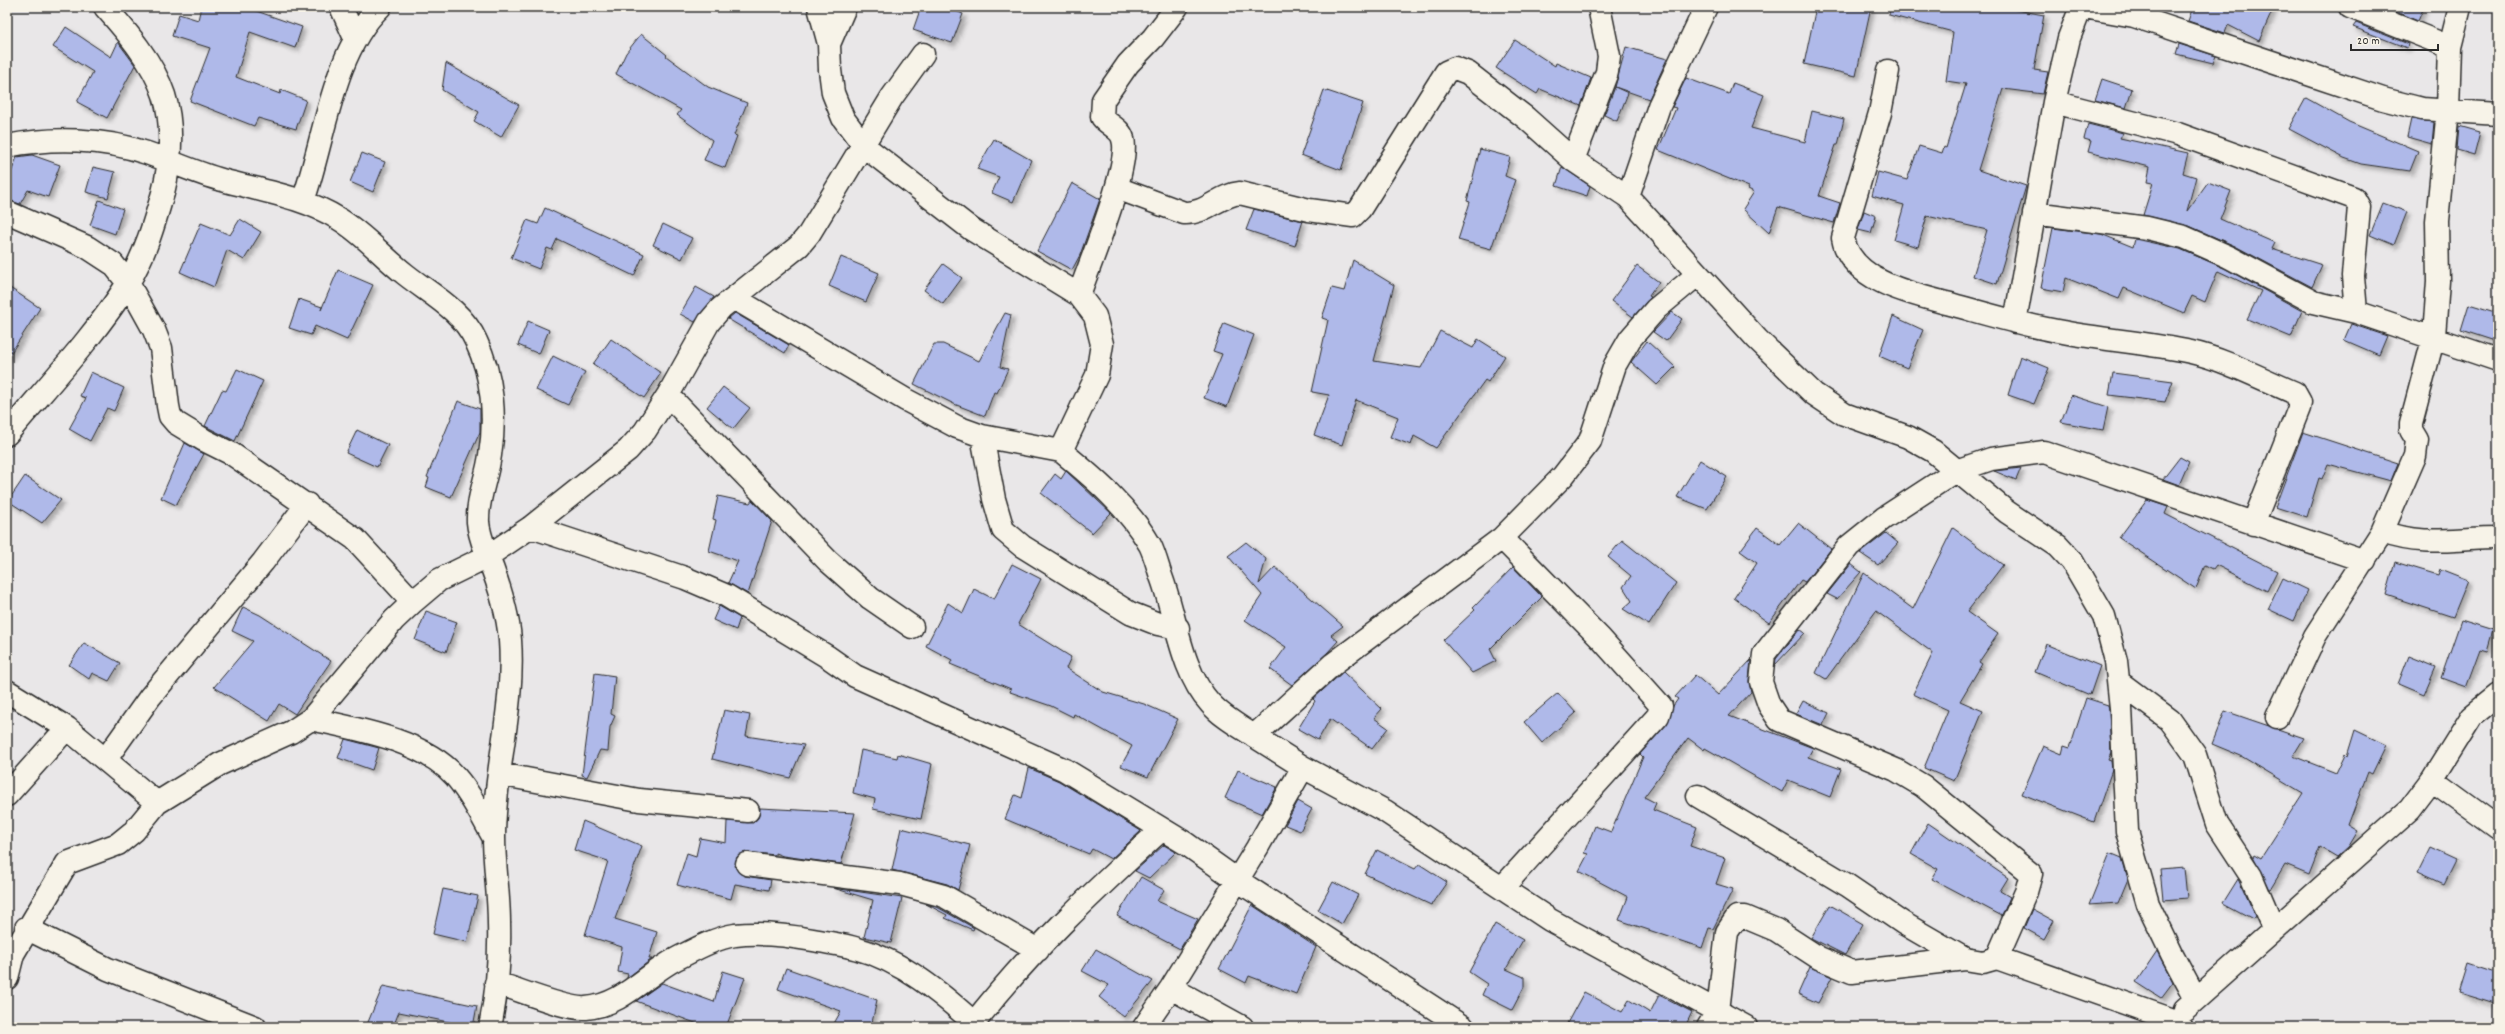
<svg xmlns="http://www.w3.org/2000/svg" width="2505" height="1034" font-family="Dekko,sans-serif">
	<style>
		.building { fill: #afb9e9; stroke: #2b2b2b; filter: url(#shadow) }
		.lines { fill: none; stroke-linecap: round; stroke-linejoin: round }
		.street-casing { stroke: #2b2b2b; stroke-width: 25 }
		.street { stroke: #f7f3e8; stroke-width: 22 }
	</style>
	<defs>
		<filter id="shadow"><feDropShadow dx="3.5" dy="3.5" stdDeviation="2" flood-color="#0004"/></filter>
	</defs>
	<rect width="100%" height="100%" fill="#e9e7e8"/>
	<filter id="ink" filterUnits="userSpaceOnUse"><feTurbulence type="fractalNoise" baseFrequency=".025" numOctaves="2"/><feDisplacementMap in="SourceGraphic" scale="8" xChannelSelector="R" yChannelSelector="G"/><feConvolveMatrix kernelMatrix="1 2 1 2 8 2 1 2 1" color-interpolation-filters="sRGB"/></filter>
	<g filter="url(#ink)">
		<path class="building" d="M 201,7 L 245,7 L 302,27 L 295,48 L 250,32 L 236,77 L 280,94 L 281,90 L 306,100 L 296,129 L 258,118 L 254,126 L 190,101 L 210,48 L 172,36 L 179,14 L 198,20 Z
			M 921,7 L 946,7 L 963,14 L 952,43 L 913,30 Z
			M 1816,7 L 1871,7 L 1856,76 L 1804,64 Z
			M 1890,7 L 2000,7 L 2044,15 L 2034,70 L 2048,72 L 2043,94 L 2003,89 L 1978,170 L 2026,186 L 1997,284 L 1973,276 L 1987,230 L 1927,216 L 1918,247 L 1894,240 L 1904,205 L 1872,196 L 1878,172 L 1907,180 L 1919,146 L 1942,153 L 1944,147 L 1946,148 L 1966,84 L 1946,81 L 1953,32 L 1889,15 Z
			M 2193,7 L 2274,7 L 2259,41 L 2228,25 L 2225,33 L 2188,21 Z
			M 2384,7 L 2424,7 L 2418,21 Z
			M 2356,23 L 2408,44 L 2407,48 L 2353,27 Z
			M 66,27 L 111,57 L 118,42 L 135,65 L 107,118 L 77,102 L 93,72 L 53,47 Z
			M 641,34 L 667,55 L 666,56 L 708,87 L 747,103 L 734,135 L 737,136 L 725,168 L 704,160 L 712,140 L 677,115 L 681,110 L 616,74 L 626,53 Z
			M 1515,40 L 1555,66 L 1556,63 L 1591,78 L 1581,106 L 1540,89 L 1537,94 L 1496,68 Z
			M 2179,44 L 2216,56 L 2213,63 L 2176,54 Z
			M 1626,47 L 1667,59 L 1649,99 L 1615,87 Z
			M 446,63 L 519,105 L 501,137 L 474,121 L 479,112 L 442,90 Z
			M 1686,78 L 1729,94 L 1733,83 L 1764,95 L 1751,128 L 1805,142 L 1812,111 L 1844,119 L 1838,145 L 1836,145 L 1819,196 L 1840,203 L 1834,223 L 1778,207 L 1769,233 L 1743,209 L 1754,192 L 1748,189 L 1749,187 L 1658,150 L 1676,108 L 1672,107 Z
			M 2102,79 L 2132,89 L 2126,108 L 2095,100 Z
			M 1615,87 L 1628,93 L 1617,121 L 1604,115 Z
			M 1324,90 L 1363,103 L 1341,170 L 1301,155 Z
			M 2306,98 L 2349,122 L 2418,151 L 2410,171 L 2361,164 L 2344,158 L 2289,129 Z
			M 2411,119 L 2434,122 L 2432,144 L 2407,137 Z
			M 2088,124 L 2123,133 L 2120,138 L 2188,153 L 2183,173 L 2196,177 L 2187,211 L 2208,182 L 2231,191 L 2220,219 L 2275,243 L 2272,249 L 2322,265 L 2312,287 L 2235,246 L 2189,226 L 2143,215 L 2153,183 L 2147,182 L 2150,167 L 2088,152 L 2091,141 L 2084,139 Z
			M 2459,126 L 2480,132 L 2474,155 L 2457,150 Z
			M 994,139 L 1031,160 L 1013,202 L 992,193 L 999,177 L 977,169 Z
			M 1480,149 L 1510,157 L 1505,176 L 1515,180 L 1491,249 L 1458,240 L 1470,202 L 1467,201 Z
			M 362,153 L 385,162 L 373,192 L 350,182 Z
			M 32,155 L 60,165 L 48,197 L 28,190 L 20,204 L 7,200 L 7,183 L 17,157 Z
			M 93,167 L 115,172 L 108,198 L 86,192 Z
			M 1562,167 L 1590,186 L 1587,196 L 1556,186 Z
			M 1072,183 L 1100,199 L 1080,255 L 1072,270 L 1037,251 Z
			M 99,200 L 123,209 L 115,234 L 90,225 Z
			M 2383,203 L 2407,212 L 2394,245 L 2370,235 Z
			M 545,208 L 644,254 L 634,276 L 557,239 L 552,250 L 547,248 L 539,269 L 511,258 L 527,220 L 538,224 Z
			M 1254,209 L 1303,221 L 1295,246 L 1246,230 Z
			M 1864,211 L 1876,216 L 1871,233 L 1858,230 Z
			M 240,219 L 261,232 L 244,260 L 227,250 L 214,287 L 180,272 L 201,223 L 230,235 Z
			M 663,224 L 692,238 L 682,259 L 653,245 Z
			M 2053,228 L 2101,234 L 2133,247 L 2135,239 L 2180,249 L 2224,268 L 2302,311 L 2291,337 L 2247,319 L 2261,291 L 2218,271 L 2205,302 L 2192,296 L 2184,313 L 2124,288 L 2119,299 L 2066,278 L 2063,292 L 2041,288 Z
			M 841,257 L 879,273 L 866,302 L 829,286 Z
			M 1353,260 L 1394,285 L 1374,361 L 1421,368 L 1440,331 L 1473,348 L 1478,339 L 1505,356 L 1488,382 L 1485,380 L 1436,448 L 1414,436 L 1411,445 L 1390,437 L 1398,417 L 1356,400 L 1342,445 L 1314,435 L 1329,395 L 1312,392 L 1328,320 L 1322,318 L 1332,288 L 1344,291 Z
			M 943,264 L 962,278 L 943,304 L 924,290 Z
			M 1637,266 L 1659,282 L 1649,296 L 1651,297 L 1633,317 L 1611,301 Z
			M 338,270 L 373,285 L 347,340 L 315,326 L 311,335 L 289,328 L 299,299 L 322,307 L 321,310 Z
			M 7,286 L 40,308 L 7,359 Z
			M 696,287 L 714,297 L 695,322 L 680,314 Z
			M 2469,304 L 2498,313 L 2498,342 L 2461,330 Z
			M 1672,312 L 1682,319 L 1666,341 L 1653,332 Z
			M 735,313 L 789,345 L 785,353 L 728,319 Z
			M 1005,313 L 1011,315 L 1000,367 L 1008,369 L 997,393 L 994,392 L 985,416 L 954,404 L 914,384 L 934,344 L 943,344 L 979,361 Z
			M 1893,316 L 1923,330 L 1907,368 L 1879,356 Z
			M 528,321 L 549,330 L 539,354 L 518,345 Z
			M 1224,323 L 1254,335 L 1227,407 L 1204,398 L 1222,354 L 1213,351 Z
			M 2351,324 L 2387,336 L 2379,355 L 2344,340 Z
			M 611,339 L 661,373 L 644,398 L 593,364 Z
			M 1647,341 L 1675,367 L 1657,385 L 1631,362 Z
			M 553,356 L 585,372 L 568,405 L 536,390 Z
			M 2020,356 L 2049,368 L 2034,404 L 2008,395 Z
			M 237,369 L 263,381 L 235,441 L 205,426 L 222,390 L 226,391 Z
			M 91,372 L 124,388 L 114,411 L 107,408 L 90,441 L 69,429 L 86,398 L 80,396 Z
			M 2113,373 L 2173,381 L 2165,402 L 2109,395 Z
			M 723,387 L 750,408 L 733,429 L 707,407 Z
			M 2071,395 L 2108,407 L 2103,430 L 2061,422 Z
			M 458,401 L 480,409 L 480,432 L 451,497 L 426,487 L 429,478 L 427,477 Z
			M 357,430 L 388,445 L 377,467 L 346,453 Z
			M 2303,432 L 2398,463 L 2391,481 L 2328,464 L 2322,479 L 2319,478 L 2307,517 L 2275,507 Z
			M 185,443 L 204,454 L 176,505 L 161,498 Z
			M 2180,457 L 2189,462 L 2179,485 L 2163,479 Z
			M 1700,460 L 1727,477 L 1707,509 L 1677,497 Z
			M 2021,468 L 2016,480 L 1994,471 Z
			M 1066,471 L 1111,513 L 1092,533 L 1041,493 L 1055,474 L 1061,479 Z
			M 25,476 L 61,500 L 42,523 L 8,501 Z
			M 718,496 L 750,503 L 752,500 L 772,521 L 748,594 L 728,583 L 738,561 L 709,551 L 716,520 L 713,519 Z
			M 2147,500 L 2168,507 L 2165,514 L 2277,571 L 2267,591 L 2216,565 L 2213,569 L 2205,565 L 2196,589 L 2119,538 Z
			M 1798,523 L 1831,549 L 1805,582 L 1801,580 L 1769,623 L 1734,598 L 1757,563 L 1740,551 L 1757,528 L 1780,545 Z
			M 1953,528 L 2003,565 L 1967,612 L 1998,634 L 1979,662 L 1982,664 L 1960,701 L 1983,711 L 1954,781 L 1924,768 L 1948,710 L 1913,694 L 1933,653 L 1876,611 L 1826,679 L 1816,673 L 1864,573 L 1913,609 Z
			M 1886,533 L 1898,543 L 1878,565 L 1860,553 Z
			M 1622,540 L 1676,583 L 1649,625 L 1623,609 L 1632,601 L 1623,587 L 1631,576 L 1608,557 Z
			M 1246,542 L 1266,559 L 1259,584 L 1275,567 L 1343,626 L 1331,635 L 1338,641 L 1327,653 L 1292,685 L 1270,669 L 1286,647 L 1245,620 L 1262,595 L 1228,556 Z
			M 2395,562 L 2438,575 L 2440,569 L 2468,580 L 2453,617 L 2386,595 Z
			M 1012,564 L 1041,579 L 1018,624 L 1071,657 L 1066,668 L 1103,692 L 1144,704 L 1178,719 L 1148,777 L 1121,766 L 1132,746 L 1074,714 L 1073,717 L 1051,706 L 1010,692 L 1011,689 L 950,664 L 952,660 L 926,646 L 948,603 L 963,613 L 974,589 L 994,599 Z
			M 1851,564 L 1861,572 L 1837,599 L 1827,594 Z
			M 1513,567 L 1542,597 L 1490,649 L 1496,661 L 1472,673 L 1443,640 L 1475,610 L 1473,608 Z
			M 2283,578 L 2308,590 L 2294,621 L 2268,609 Z
			M 719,606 L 740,618 L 736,630 L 713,620 Z
			M 243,607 L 260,615 L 331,661 L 295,714 L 279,704 L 269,721 L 214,687 L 253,641 L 232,631 Z
			M 426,611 L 457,622 L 446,652 L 415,640 Z
			M 2461,620 L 2493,630 L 2487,651 L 2480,649 L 2466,687 L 2441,678 Z
			M 1800,629 L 1805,633 L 1775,665 L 1776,659 Z
			M 84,643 L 120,663 L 109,681 L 92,673 L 89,679 L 69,665 Z
			M 2046,644 L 2100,666 L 2090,695 L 2035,672 Z
			M 2409,656 L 2436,667 L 2424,695 L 2398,684 Z
			M 1751,660 L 1749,681 L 1751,692 L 1729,716 L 1813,748 L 1808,757 L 1841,769 L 1830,797 L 1788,780 L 1782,792 L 1705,748 L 1704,750 L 1688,738 L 1644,797 L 1656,803 L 1653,810 L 1697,827 L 1690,846 L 1725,858 L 1716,884 L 1733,889 L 1713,929 L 1709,928 L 1702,948 L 1619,920 L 1628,897 L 1579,871 L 1588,854 L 1584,853 L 1595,826 L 1611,832 L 1643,757 L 1640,754 L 1667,724 L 1673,706 L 1678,699 L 1675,697 L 1695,675 L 1718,695 Z
			M 1343,672 L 1382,709 L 1374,718 L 1388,728 L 1372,749 L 1330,719 L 1318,740 L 1298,729 L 1315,701 L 1313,699 Z
			M 595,673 L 615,676 L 611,714 L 615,716 L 610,727 L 608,751 L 600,750 L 587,777 L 582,775 Z
			M 1558,693 L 1576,713 L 1542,743 L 1524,722 Z
			M 2086,698 L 2108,705 L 2109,709 L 2111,753 L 2108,760 L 2111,761 L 2112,770 L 2094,822 L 2022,794 L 2043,746 L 2062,754 L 2064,746 L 2070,748 Z
			M 1803,701 L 1829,713 L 1823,725 L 1796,714 Z
			M 724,710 L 750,715 L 746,736 L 804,745 L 790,778 L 712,759 Z
			M 2225,711 L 2304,738 L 2293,756 L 2336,773 L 2345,754 L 2347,756 L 2355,730 L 2386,745 L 2372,774 L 2368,772 L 2348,825 L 2358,831 L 2349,846 L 2337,857 L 2320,847 L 2309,875 L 2285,865 L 2270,890 L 2253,856 L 2254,854 L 2261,858 L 2303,793 L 2241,756 L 2212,744 Z
			M 345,739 L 379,748 L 372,770 L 338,758 Z
			M 861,750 L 897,758 L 898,754 L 932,764 L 921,819 L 873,809 L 875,799 L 853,793 Z
			M 1029,768 L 1059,781 L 1141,831 L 1111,859 L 1092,849 L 1089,854 L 1005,819 L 1015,795 L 1022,798 Z
			M 1238,770 L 1277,787 L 1262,814 L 1225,798 Z
			M 1298,801 L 1312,809 L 1300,831 L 1285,825 Z
			M 760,808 L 855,813 L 841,864 L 783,856 L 775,853 L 775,855 L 748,852 L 737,857 L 736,869 L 745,876 L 771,880 L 769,890 L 735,884 L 731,899 L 677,885 L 687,853 L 696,856 L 700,838 L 726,843 L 727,821 L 753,823 L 758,818 Z
			M 583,821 L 642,846 L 615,919 L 657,932 L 649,959 L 652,959 L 627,978 L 628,974 L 618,972 L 622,947 L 585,935 L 608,861 L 574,850 Z
			M 1928,823 L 2008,878 L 2000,891 L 2010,897 L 2002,916 L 1932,879 L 1938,869 L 1911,854 Z
			M 901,828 L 970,845 L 958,890 L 947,884 L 892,870 Z
			M 1164,845 L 1176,852 L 1149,878 L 1135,871 Z
			M 2430,848 L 2456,860 L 2444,884 L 2418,872 Z
			M 1377,850 L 1415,869 L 1419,864 L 1447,882 L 1431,905 L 1365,874 Z
			M 2110,853 L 2122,858 L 2128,879 L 2118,903 L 2089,905 Z
			M 2184,867 L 2187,898 L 2163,900 L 2160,869 Z
			M 1141,877 L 1164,890 L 1157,901 L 1198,919 L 1180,949 L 1117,916 Z
			M 2238,879 L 2255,916 L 2253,919 L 2223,903 Z
			M 1333,882 L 1358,895 L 1342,924 L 1318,910 Z
			M 833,888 L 902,898 L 891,943 L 864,937 L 873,900 Z
			M 443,889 L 478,896 L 467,942 L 433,934 Z
			M 926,904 L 939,908 L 974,928 L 973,930 L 945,918 L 947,915 Z
			M 1252,905 L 1316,947 L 1296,994 L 1249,976 L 1246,983 L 1219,969 Z
			M 1830,905 L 1863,924 L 1845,955 L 1811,938 Z
			M 2032,909 L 2054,921 L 2044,939 L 2024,928 Z
			M 1495,924 L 1523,940 L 1506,969 L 1524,977 L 1524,987 L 1512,1010 L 1482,995 L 1487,984 L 1469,972 Z
			M 1096,949 L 1153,981 L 1124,1017 L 1099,997 L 1109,985 L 1082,971 Z
			M 2157,951 L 2173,982 L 2161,998 L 2136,982 Z
			M 2468,964 L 2498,974 L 2498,1005 L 2459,993 Z
			M 1810,967 L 1832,977 L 1818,1003 L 1798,994 Z
			M 786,968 L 877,1000 L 871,1027 L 832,1027 L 841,1011 L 778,989 Z
			M 723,971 L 745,978 L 726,1027 L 706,1027 L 636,1001 L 662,983 L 714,1002 Z
			M 383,986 L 477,1006 L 473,1027 L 399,1012 L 393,1027 L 366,1027 Z
			M 1584,992 L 1622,1012 L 1629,1000 L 1650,1013 L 1659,995 L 1692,1012 L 1685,1027 L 1565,1027 Z"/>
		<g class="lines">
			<defs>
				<path id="street" d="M 341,7 L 355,38
					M 819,7 L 829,44
					M 845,7 L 829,44 L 830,70 L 833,93 L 843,118 L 864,146 L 971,229 L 1079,295 L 1095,316 L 1102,344 L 1097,375 L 1061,451 C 1094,478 1128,507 1150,545 C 1155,555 1158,568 1162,579 C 1176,618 1182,673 1210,703 C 1222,717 1239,726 1254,736
					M 1599,7 L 1609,56 L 1607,72 L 1573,160 L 1628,197 L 1757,339 L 1814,394 L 1844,414 L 1908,437 L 1933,451 L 2007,512 L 2058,546 L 2072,561 L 2104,616 L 2116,661 L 2121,708 L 2127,831 L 2148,904 L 2172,954 L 2196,999
					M 2084,7 L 2134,16 L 2383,99 L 2422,109 L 2498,114
					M 2450,47 L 2460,7
					M 1888,71 L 1880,113 L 1843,238 C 1851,283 1917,295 1954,305 C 1990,315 2026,326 2063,332 C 2105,340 2149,343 2191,352 C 2224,359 2264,380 2295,393 L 2300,402 L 2299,408 L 2253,524
					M 2054,102 L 2178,134 L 2354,198 L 2359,207 L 2353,276 L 2356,312
					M 7,146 C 52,137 103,138 147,153 C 173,162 196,173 222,180 C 262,191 304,197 339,219 C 364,234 382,256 405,274 C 430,294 462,310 476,341 C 493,376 496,418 490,455 C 487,478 477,498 478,522 C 479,535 484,546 488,557 C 498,582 508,613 510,640 C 515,707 494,771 494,837 C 494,865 499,894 499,923 C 500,957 497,993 490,1027
					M 1117,188 L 1184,213 C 1206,214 1219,195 1240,193 L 1309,210 L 1353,216 L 1360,209 L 1446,72 L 1455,68 L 1468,73 L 1526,118 L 1573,160
					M 1628,197 L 1659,106 L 1706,7
					M 303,201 C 325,139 332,53 380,7
					M 7,212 L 87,247 L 113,264 L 128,283 L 154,330 L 161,348 L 168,406 L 170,416 L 176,423 L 204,440 L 232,454 L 355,539 L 413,602 L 394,620 L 311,719 L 291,732 L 220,764 L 157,803 L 134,831 L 118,844 L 67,863 L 13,954 L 7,956
					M 2034,213 L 2147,228 L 2184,237 L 2229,257 L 2313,302 L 2356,312 L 2498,360
					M 1079,295 C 1089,265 1131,165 1123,139 C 1121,129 1108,125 1102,117 L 1103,100 L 1128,64 L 1153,38 L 1177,7
					M 734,298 L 906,400 L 957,427 L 982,436 L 1061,451
					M 2015,322 L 2054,102 L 2069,38 L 2081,7
					M 668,395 L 828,561 L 870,598 L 912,627
					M 7,434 C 48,385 94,337 128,283 C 145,255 154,224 163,193 C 171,160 174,127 164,95 C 153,62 127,32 105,7
					M 982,436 L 994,499 L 1003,530 L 1022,546 L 1130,613 L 1158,624 L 1178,628
					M 531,527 L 685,578 L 727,596 L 828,657 L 855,676 L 1065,770 L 1185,843 L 1237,880 L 1463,1027
					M 2382,532 C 2426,547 2454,538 2498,538
					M 413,602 L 439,580 L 488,556 L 531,527 L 628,450 L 645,431 L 668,395 L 709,322 L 721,308 L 799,246 L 809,234 L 892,97 L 923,54
					M 2119,682 L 2170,720 L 2195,755 L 2217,824 L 2251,876 L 2274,930
					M 7,691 L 67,728 L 157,803
					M 2277,717 L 2315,636 L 2382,532 L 2415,456 L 2417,440 L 2411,430 L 2411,423 L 2434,336 L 2438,281 L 2437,221 L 2448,109 L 2450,47 L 2350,7
					M 311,719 C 357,729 423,740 455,776 C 471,794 482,817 494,838
					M 106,759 L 150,697 L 263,562 L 307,504
					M 1303,767 L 1385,811 L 1550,920 L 1746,1027
					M 499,774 L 639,800 L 748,811
					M 2432,780 L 2498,828
					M 7,795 L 67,728
					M 1698,796 L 1847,885 L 1903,923 L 1965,959 L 1983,962 L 1997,958
					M 747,864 L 900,884 L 944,896 L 1038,950
					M 1502,888 L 1658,716 L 1661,706 L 1601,639 L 1502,538
					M 26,928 L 108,969 L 255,1027
					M 7,978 L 13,954
					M 496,983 C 518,989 566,1010 586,1008 C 623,1005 645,975 676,959 C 694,950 715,938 735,935 C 761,932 787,935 813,940 C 828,943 843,944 858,949 C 902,961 941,993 974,1023
					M 1171,988 L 1242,1027
					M 2185,1009 L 2410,809 L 2432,780 L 2472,716 L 2498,695
					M 971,1027 C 1027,954 1094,891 1162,829
					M 1144,1027 L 1171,988 L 1257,848 L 1303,767 L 1254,736 L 1333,664 L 1502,538 L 1563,476 L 1590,441 L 1615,365 L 1630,339 L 1656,309 L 1697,275
					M 1708,1027 L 1718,1011 L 1727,932 L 1737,917 L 1745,917 L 1776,930 L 1819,958 L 1852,972 L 1965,959
					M 2181,1027 L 2173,1020 L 1997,958 L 2026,892 L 2031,874 L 1923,786 L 1896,770 L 1779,720 L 1769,705 L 1761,682 L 1764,654 L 1849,546 L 1884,518 L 1956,471 L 1991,459 L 2044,452 L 2365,561"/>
			</defs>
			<use href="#street" class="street-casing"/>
			<use href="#street" class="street"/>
		</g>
	</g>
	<rect width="2505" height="1034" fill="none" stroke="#f7f3e8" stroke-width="24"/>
	<rect x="12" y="12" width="2481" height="1010" fill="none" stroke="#2b2b2b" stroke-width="1.5" filter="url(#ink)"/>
	<path d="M2351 44v6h87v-6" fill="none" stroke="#2b2b2b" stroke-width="2"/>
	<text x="2357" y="44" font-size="12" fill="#2b2b2b" stroke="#f7f3e8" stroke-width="3" paint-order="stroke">20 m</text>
</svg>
